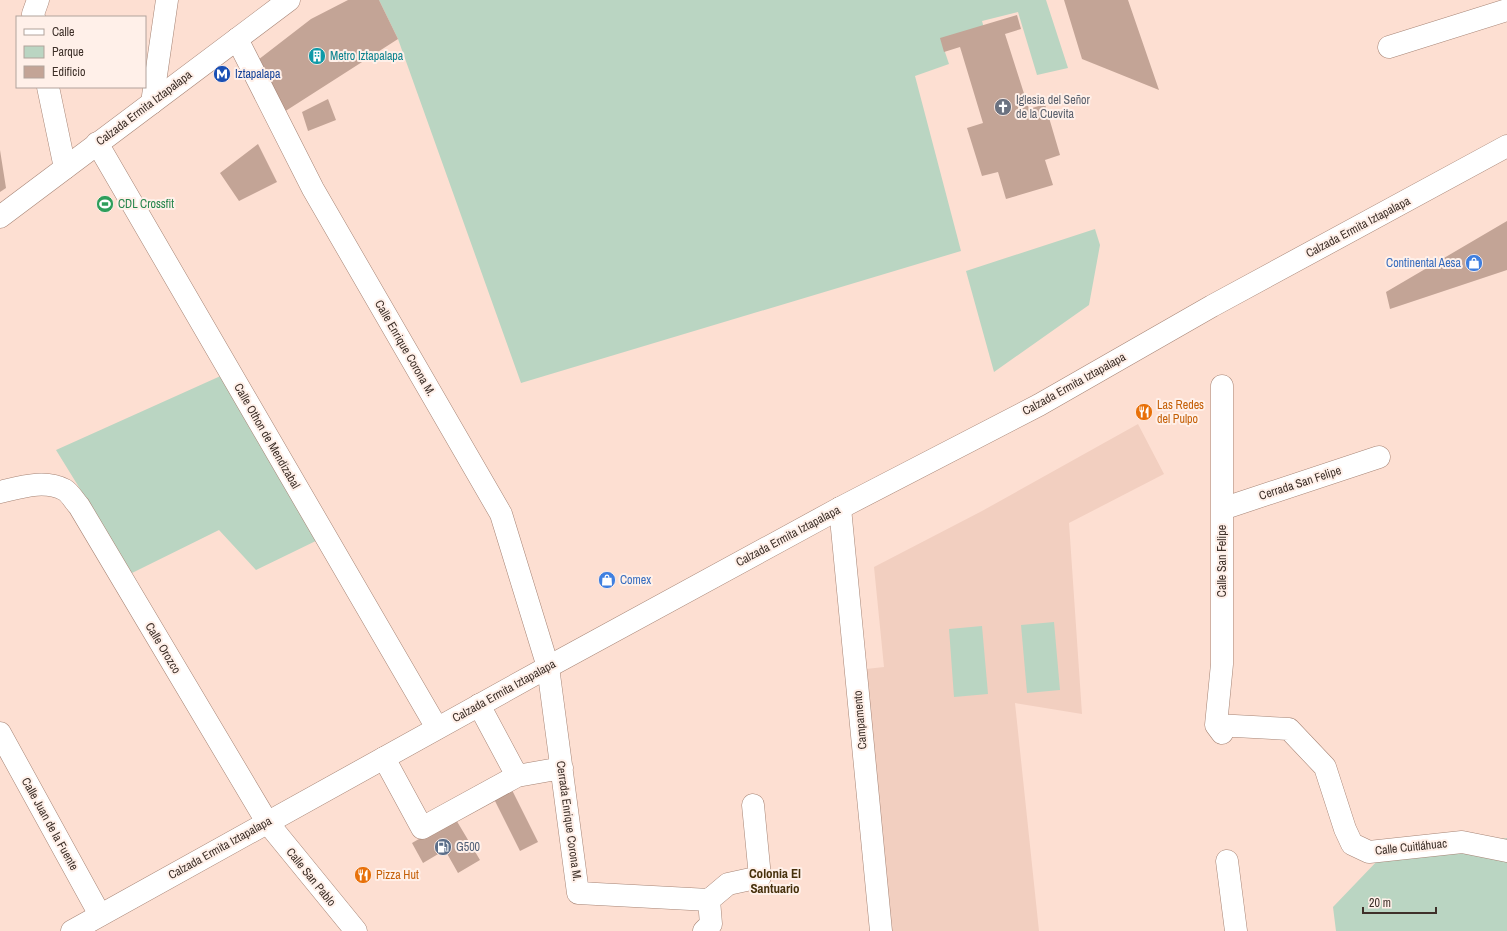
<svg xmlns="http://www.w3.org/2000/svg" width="1507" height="931" font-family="'Archivo Narrow',sans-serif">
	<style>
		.built { fill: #f2cfc0 }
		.green { fill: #bad5c2 }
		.building { fill: #c3a496 }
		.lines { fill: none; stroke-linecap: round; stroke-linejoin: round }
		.minor-casing { stroke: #a68475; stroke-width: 23 }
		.major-casing { stroke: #a68475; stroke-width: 23 }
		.minor { stroke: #fff; stroke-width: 22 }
		.major { stroke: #fff; stroke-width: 22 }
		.labels { text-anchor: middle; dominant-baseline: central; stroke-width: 4; stroke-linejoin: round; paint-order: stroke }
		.culture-label { font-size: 12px; fill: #0d838f; stroke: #fff0e9; text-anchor: start }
		.transit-label { font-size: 12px; fill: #164399; stroke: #fff0e9; text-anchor: start }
		.worship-label { font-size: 12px; fill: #5b616d; stroke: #fff0e9; text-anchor: start }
		.street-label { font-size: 12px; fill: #3e3029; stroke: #fff0e9 }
		.leisure-label { font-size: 12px; fill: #27864d; stroke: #fff0e9; text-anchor: start }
		.shop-label { font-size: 12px; fill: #366cbe; stroke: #fff0e9; text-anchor: end }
		.food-label { font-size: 12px; fill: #c56008; stroke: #fff0e9; text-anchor: start }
		.service-label { font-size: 12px; fill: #4e5e75; stroke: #fff0e9; text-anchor: start }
		.neighbourhood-label { font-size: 13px; font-weight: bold; fill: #46300b; stroke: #fff0e9 }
	</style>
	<rect width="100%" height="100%" fill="#fddfd2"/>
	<path class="built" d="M 1138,424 L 1164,474 L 1069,523 L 1082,714 L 1015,703 L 1039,931 L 890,931 L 866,669 L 884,667 L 874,567 L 982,511 Z"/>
	<path class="green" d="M 379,0 L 1046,0 L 1068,68 L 1037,75 L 1018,12 L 982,21 L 986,35 L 944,49 L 949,64 L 915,76 L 961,251 L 521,383 L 398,39 Z
		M 1095,229 L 1100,245 L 1089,305 L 994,372 L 966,271 Z
		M 225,374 L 324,537 L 256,570 L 219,530 L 132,573 L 56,450 Z
		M 1054,622 L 1060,690 L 1027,693 L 1021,625 Z
		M 982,626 L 988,694 L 954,697 L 949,629 Z
		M 1507,838 L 1507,931 L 1336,931 L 1333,907 L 1380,858 Z"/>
	<path class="building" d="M 348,0 L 379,0 L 398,39 L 284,112 L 254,63 L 311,19 Z
		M 1064,0 L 1128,0 L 1159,90 L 1082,59 Z
		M 1017,15 L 1021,29 L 1005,34 L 1029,109 L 1045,104 L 1060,155 L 1045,160 L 1053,185 L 1006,199 L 998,172 L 982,176 L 967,128 L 983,123 L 960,47 L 944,52 L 940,38 Z
		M 328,99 L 336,120 L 308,131 L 302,112 Z
		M 258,144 L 277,182 L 239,201 L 220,173 Z
		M 0,150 L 6,188 L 0,192 Z
		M 1507,221 L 1507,270 L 1390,309 L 1386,292 Z
		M 511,788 L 538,842 L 520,851 L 493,797 Z
		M 455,818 L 480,860 L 458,873 L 445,850 L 423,863 L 412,843 Z"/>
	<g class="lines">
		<defs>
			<path id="minor" d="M 34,17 L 33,14 L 38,0
				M 237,39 L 313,189 L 501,514 L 548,667 L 578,893 L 709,900 L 728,884 L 760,877 L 753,805
				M 1389,47 L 1507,10
				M 48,87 L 65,168
				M 152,103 L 167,0
				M 97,143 L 437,728
				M 0,492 C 21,487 45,479 65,490 C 70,493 75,502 79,506 L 267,822 L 356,931
				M 840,508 L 881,931
				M 1222,509 L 1379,457
				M 1216,725 L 1289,729 L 1325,767 L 1345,829 L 1352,844 L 1369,852 L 1462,842 L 1507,851
				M 0,733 L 100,915
				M 1222,733 L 1216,725 L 1222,664 L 1222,386
				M 384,758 L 422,828 L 517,776 L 479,705
				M 517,776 L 562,768
				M 1227,861 L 1236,931
				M 704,931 L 711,924 L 709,900"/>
			<path id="major" d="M 0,217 L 289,0
				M 72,931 L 548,667 L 840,508 L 1039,405 L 1212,306 L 1507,146"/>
		</defs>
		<use href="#minor" class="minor-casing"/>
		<use href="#major" class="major-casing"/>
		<use href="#minor" class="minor"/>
		<use href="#major" class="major"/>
	</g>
	<defs>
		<symbol id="building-disc" viewBox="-11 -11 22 22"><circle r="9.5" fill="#0f9aa8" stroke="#fff0e9"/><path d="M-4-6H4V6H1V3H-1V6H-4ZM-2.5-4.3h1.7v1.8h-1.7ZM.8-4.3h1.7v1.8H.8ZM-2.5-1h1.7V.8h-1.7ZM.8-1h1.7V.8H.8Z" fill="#fff"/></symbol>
		<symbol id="metro-disc" viewBox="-11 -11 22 22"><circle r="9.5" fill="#1a4fb4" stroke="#fff0e9"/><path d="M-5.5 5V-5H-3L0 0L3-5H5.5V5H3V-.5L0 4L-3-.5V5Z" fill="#fff"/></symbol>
		<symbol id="church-disc" viewBox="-11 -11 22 22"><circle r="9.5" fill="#6b7280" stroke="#fff0e9"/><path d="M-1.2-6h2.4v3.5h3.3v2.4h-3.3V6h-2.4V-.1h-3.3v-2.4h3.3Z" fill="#fff"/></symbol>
		<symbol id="stadium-disc" viewBox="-11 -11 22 22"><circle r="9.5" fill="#2e9e5b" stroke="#fff0e9"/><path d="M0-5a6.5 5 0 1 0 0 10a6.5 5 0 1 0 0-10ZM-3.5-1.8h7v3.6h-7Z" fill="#fff"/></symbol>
		<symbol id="shop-disc" viewBox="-11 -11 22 22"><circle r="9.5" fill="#3f7fe0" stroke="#fff0e9"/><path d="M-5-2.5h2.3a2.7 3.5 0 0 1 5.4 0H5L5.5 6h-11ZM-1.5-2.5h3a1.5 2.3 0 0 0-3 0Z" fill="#fff"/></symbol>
		<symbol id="restaurant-disc" viewBox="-11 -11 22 22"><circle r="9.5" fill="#e8710a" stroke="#fff0e9"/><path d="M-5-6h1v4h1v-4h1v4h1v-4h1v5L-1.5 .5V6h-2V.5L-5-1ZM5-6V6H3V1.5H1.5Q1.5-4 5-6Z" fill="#fff"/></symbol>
		<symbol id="fuel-disc" viewBox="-11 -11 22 22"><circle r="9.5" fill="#5c6f8a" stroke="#fff0e9"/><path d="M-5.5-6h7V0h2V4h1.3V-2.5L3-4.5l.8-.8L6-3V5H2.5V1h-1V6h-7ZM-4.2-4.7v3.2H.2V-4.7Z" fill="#fff"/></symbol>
	</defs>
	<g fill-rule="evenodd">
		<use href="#building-disc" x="307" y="46" width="20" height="20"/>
		<use href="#metro-disc" x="212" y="64" width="20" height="20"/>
		<use href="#church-disc" x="993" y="97" width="20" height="20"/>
		<use href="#stadium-disc" x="95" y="194" width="20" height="20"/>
		<use href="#shop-disc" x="1464" y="253" width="20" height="20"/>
		<use href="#restaurant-disc" x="1134" y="402" width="20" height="20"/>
		<use href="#shop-disc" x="597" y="570" width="20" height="20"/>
		<use href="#fuel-disc" x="433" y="837" width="20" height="20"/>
		<use href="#restaurant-disc" x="353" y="865" width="20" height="20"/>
	</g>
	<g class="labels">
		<g class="culture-label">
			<text x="330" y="56">Metro Iztapalapa</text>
		</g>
		<g class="transit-label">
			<text x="235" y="74">Iztapalapa</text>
		</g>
		<g class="worship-label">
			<text x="1016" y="100">Iglesia del Señor<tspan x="1016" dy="14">de la Cuevita</tspan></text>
		</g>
		<g class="street-label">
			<text transform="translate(144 108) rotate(-37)">Calzada Ermita Iztapalapa</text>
			<text transform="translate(1358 227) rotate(-28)">Calzada Ermita Iztapalapa</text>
			<text transform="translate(405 348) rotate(60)">Calle Enrique Corona M.</text>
			<text transform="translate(1074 384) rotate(-29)">Calzada Ermita Iztapalapa</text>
			<text transform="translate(267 436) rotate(60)">Calle Othon de Mendizabal</text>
			<text transform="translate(1300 483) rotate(-18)">Cerrada San Felipe</text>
			<text transform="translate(788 536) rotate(-28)">Calzada Ermita Iztapalapa</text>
			<text transform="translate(1222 561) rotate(-90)">Calle San Felipe</text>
			<text transform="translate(163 648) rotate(59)">Calle Orozco</text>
			<text transform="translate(504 691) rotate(-29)">Calzada Ermita Iztapalapa</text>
			<text transform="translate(860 720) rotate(-95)">Campamento</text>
			<text transform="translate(569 821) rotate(82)">Cerrada Enrique Corona M.</text>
			<text transform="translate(50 824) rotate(61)">Calle Juan de la Fuente</text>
			<text transform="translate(1411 847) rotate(-6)">Calle Cuitláhuac</text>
			<text transform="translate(220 848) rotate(-29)">Calzada Ermita Iztapalapa</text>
			<text transform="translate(311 877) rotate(51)">Calle San Pablo</text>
		</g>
		<g class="leisure-label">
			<text x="118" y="204">CDL Crossfit</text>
		</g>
		<g class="shop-label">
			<text x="1461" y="263">Continental Aesa</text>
			<text x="620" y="580" text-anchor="start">Comex</text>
		</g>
		<g class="food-label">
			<text x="1157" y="405">Las Redes<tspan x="1157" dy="14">del Pulpo</tspan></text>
			<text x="376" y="875">Pizza Hut</text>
		</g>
		<g class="service-label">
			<text x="456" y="847">G500</text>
		</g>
		<g class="neighbourhood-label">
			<text x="775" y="873">Colonia El<tspan x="775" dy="15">Santuario</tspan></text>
		</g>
	</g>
	<rect x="16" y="16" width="130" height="72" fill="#fff0e9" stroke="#b2a39c"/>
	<rect x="24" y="29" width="20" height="6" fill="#ffffff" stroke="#b2a39c"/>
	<text x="52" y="36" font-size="12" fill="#3e3029">Calle</text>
	<rect x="24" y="46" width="20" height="12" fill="#bad5c2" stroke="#b2a39c"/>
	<text x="52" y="56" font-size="12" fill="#3e3029">Parque</text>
	<rect x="24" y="66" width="20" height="12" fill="#c3a496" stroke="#b2a39c"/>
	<text x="52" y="76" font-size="12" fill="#3e3029">Edificio</text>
	<path d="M1363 907v6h73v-6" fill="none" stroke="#3e3029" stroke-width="2"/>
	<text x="1369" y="907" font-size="12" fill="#3e3029" stroke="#fff0e9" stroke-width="3" paint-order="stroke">20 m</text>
</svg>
